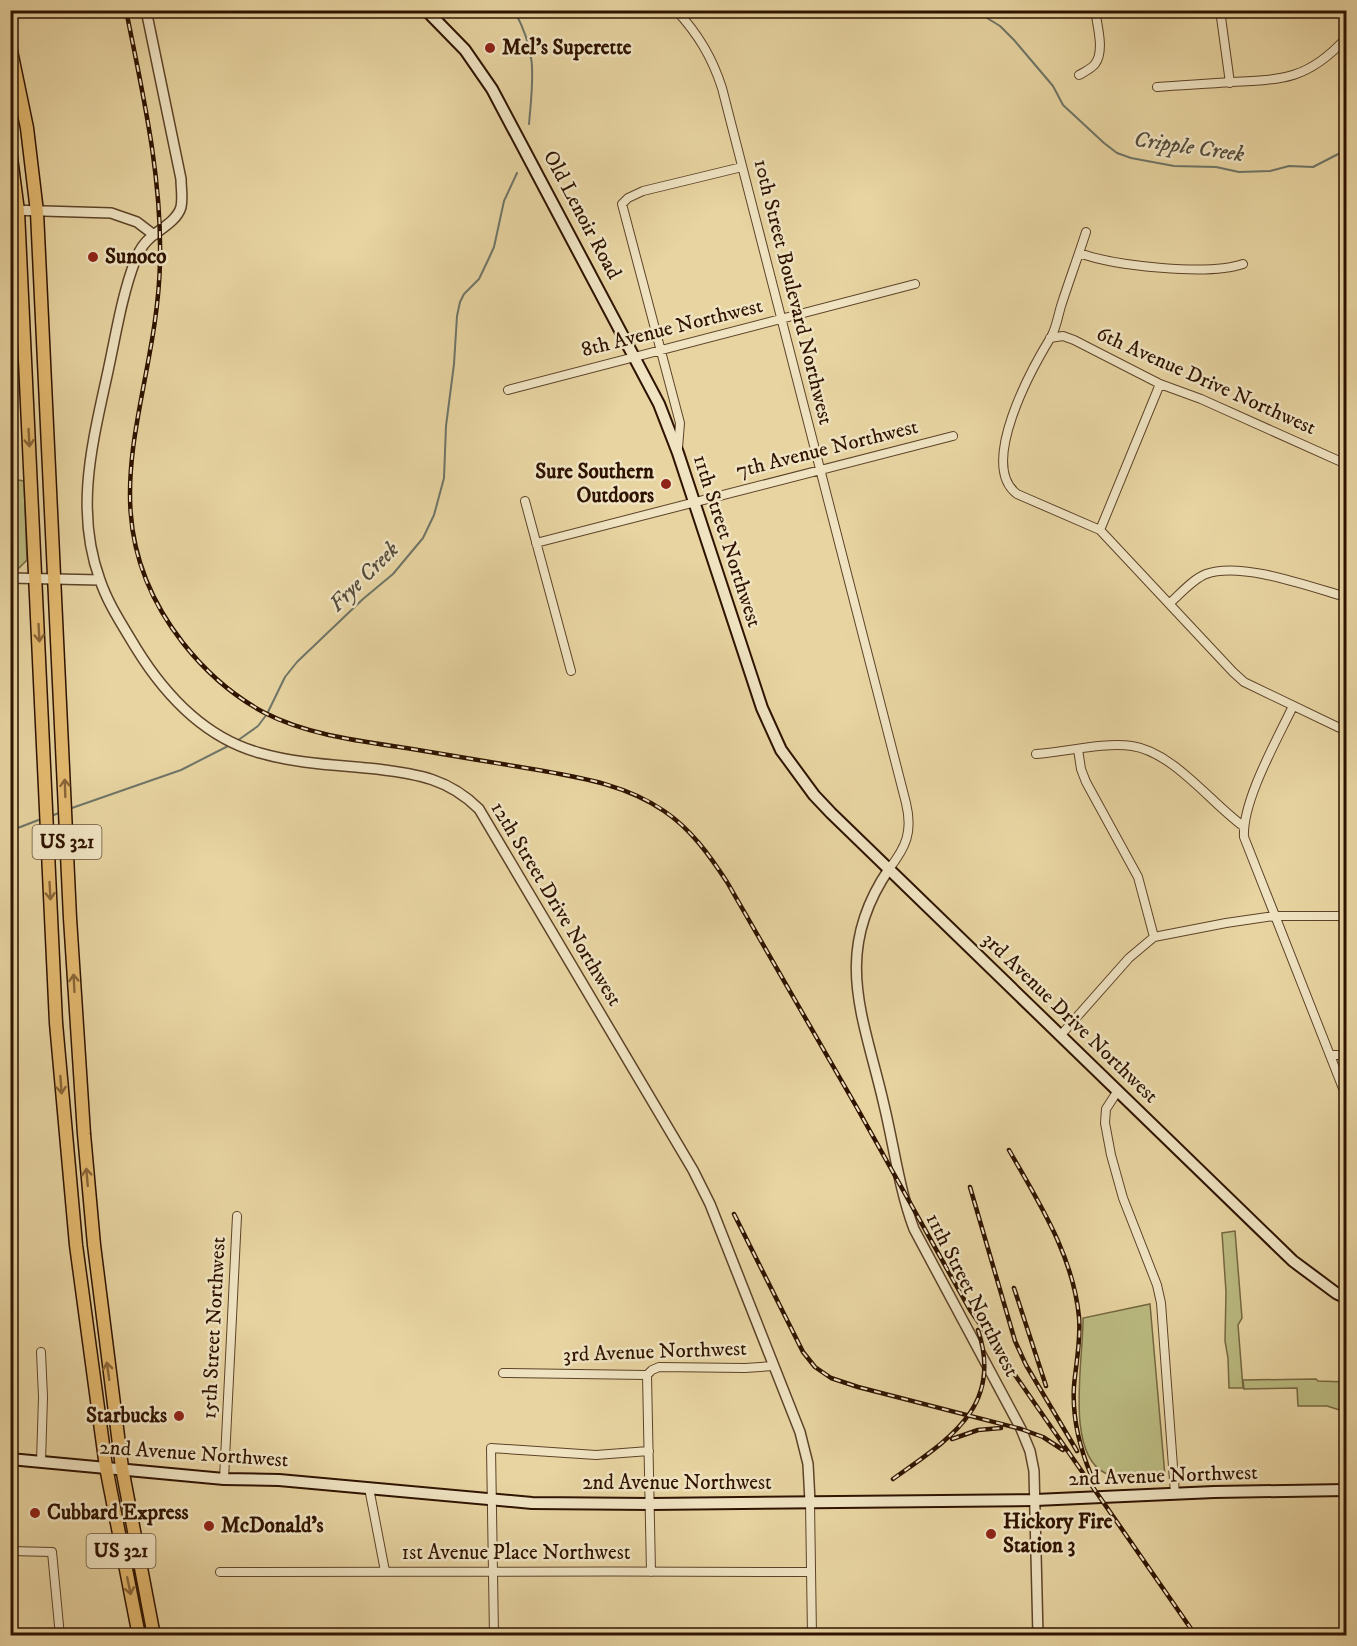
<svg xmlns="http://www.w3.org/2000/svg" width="1357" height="1646" font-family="'IM FELL DW Pica',serif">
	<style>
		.green { fill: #bbbb81; stroke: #756740; stroke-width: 1.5 }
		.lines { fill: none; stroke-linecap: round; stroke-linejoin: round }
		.stream { stroke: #6e7568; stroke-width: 2 }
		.minor-casing { stroke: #5d4328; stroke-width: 10 }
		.tertiary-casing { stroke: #5d4328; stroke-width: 12 }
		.secondary-casing { stroke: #2f1300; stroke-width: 14 }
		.trunk-casing { stroke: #2f1300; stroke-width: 15 }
		.minor { stroke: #efe3c2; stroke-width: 8 }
		.tertiary { stroke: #efe3c2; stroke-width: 9 }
		.secondary { stroke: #efe3c2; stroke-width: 10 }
		.trunk { stroke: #e4ba70; stroke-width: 12 }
		.rail-casing { stroke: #2f1300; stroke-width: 4.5 }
		.rail { stroke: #efe3c2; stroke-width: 2; stroke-dasharray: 7; stroke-linecap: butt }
		.oneway { stroke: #8a6638 }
		.poi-dot { fill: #8f2418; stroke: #efe3c2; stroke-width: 2 }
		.labels { text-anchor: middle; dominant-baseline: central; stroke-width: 5; stroke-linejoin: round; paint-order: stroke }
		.shield { fill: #efe3c2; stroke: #69513a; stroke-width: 1.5 }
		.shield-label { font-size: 20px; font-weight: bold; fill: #2f1300 }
		.poi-label { font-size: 21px; font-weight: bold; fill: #2f1300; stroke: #efe3c2; text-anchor: start }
		.street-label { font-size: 21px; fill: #2f1300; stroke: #efe3c2 }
		.water-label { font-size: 22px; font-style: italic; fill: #544c3d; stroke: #efe3c2 }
	</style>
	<rect width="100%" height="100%" fill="#e7d4a1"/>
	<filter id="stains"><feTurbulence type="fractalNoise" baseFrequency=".00333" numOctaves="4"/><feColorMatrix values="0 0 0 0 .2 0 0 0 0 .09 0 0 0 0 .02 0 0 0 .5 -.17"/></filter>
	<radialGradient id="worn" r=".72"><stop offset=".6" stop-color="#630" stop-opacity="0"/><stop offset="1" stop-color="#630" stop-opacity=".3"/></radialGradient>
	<path class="green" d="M 11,479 L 24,481 L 27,560 L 17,570 L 11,569 Z
		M 1235,1231 L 1242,1318 L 1238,1325 L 1243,1388 L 1229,1388 L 1228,1358 L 1225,1341 L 1226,1292 L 1222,1233 Z
		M 1150,1304 L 1165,1476 C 1145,1478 1123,1482 1105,1473 C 1064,1453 1084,1355 1083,1318 Z
		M 1316,1379 L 1318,1381 L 1346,1382 L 1346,1412 L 1327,1406 L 1298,1406 L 1297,1388 L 1244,1389 L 1243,1380 Z"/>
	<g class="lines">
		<path class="stream" d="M 514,10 C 538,54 533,77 529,124
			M 974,10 L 1000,26 L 1014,40 L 1053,86 L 1063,105 L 1104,143 L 1117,153 L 1131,158 L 1174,166 L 1216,167 L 1239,172 L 1270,171 L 1289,166 L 1313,167 L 1346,150
			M 237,741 L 258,726 L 267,714 L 285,677 L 297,662 L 363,599 L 393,574 L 423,538 L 434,515 L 444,478 L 446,426 L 454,364 L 457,316 L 460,302 L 464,294 L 479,279 L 489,258 L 494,247 L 504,201 L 517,173
			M 69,809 L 181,770 L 232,744
			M 49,817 L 61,812
			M 10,831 L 41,819"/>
		<defs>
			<path id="minor" d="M 676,10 C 698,34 712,57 722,88 L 906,803 C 913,832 906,847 889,869
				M 1220,10 L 1230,83
				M 1079,75 C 1084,72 1091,69 1095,64 C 1105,51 1097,25 1095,10
				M 1157,87 C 1182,85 1206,84 1231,82 C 1283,80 1309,79 1346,38
				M 1086,232 C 1078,257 1069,281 1061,306 C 1058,316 1056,329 1051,337 C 1032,368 978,465 1017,494 L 1100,530 L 1233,672 L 1244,682 L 1346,731
				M 1079,253 C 1115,266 1208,276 1243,264
				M 1050,338 L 1063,336 L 1074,340 L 1160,384 L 1201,399 L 1346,464
				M 508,390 L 915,284
				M 678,448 L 680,423 L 622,204 L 628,198 L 643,191 L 742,167
				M 525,501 L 571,671
				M 1100,530 L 1160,384
				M 536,543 L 953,436
				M 1170,603 C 1180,594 1193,579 1206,574 C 1241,561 1311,587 1346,597
				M 1293,706 C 1277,740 1242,801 1244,837 L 1346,1096
				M 1078,749 L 1081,769 L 1086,782 L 1138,877 L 1154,937
				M 1036,754 C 1066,752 1103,742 1132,746 C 1173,752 1210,802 1243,826
				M 1060,1036 L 1129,958 L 1154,937 L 1226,923 L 1274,916 L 1346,916
				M 1331,1055 L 1346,1055
				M 1117,1092 L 1106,1109 L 1105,1123 L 1111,1155 L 1123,1198 L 1157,1285 L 1161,1303 L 1175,1494
				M 503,1373 L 647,1375 L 652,1370 L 659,1367 L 745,1368 L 773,1366
				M 647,1375 L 651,1572
				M 41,1462 L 43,1397 L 41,1352
				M 224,1479 L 237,1216
				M 369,1488 L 385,1571
				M 810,1502 L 812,1636
				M 10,1551 L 52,1552 L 60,1636
				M 220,1572 C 417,1572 614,1571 811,1572
				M 494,1636 L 491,1448 L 596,1455 L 649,1451"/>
			<path id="tertiary" d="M 146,10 L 181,179 C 181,188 183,198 181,207 C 177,221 160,229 150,238 C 143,244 138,253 135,261 C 122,295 116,334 108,371 C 93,441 74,509 100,580 C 108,604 123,626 136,648 C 165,695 205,738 260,753 C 298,764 338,765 377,769 C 418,774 449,779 479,809 L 693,1170 L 710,1204 L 800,1432 L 808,1464 L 810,1502
				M 10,210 L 111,213 L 137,222 L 154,235
				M 10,578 L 100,580
				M 889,869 C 831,954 864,1017 884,1105 C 894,1146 899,1189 914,1229 L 1021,1429 L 1030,1451 L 1034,1471 L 1038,1636"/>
			<path id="secondary" d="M 426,10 L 465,50 L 492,89 L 659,404 L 678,453 L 762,708 L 781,750 L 814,795 L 831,813 L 1293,1261 L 1336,1293 L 1346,1298
				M 10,1459 L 224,1479 L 279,1480 L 532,1503 L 651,1504 L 1035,1500 L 1214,1492 L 1346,1490"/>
			<path id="trunk" d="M 10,46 L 27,128 L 37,212 L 70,918 L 84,1134 L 94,1245 L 122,1468 L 154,1636
				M 10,150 L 18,211 L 56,1023 L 76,1245 L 106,1467 L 139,1636"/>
		</defs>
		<use href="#minor" class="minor-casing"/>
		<use href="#tertiary" class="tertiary-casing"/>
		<use href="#secondary" class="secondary-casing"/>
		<use href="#trunk" class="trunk-casing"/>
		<use href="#minor" class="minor"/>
		<use href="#tertiary" class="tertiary"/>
		<use href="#secondary" class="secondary"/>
		<use href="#trunk" class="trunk"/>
		<defs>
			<path id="rail" d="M 126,10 C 143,95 162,176 160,262 C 157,403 81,512 183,643 C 205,671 233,696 265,713 C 308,735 359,741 406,748 C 450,755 494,763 538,770 C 583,778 626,785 664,811 C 691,829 710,856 727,882 L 856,1106 L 970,1310 L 1196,1636
				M 1009,1150 C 1039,1203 1073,1255 1079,1317 C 1081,1340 1076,1363 1074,1386 C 1072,1417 1079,1446 1091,1475
				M 970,1187 L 1015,1341 L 1026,1365 L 1077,1451
				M 734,1214 L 803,1352 L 815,1367 L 831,1378 L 858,1387 L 1021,1429 L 1043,1437 L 1063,1450
				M 1014,1288 L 1046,1386
				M 952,1439 L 978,1430 L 1001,1428
				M 893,1479 C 947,1440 1004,1408 978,1330"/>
		</defs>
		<use href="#rail" class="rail-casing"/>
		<use href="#rail" class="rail"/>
	</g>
	<defs><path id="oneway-shaft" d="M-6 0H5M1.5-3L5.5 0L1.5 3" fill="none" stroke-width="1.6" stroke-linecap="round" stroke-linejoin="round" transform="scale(1.5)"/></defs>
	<g class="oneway">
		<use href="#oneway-shaft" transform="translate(29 438) rotate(87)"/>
		<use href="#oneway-shaft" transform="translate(39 633) rotate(87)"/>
		<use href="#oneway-shaft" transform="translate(65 788) rotate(-92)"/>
		<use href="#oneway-shaft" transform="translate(50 891) rotate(87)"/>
		<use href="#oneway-shaft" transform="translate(74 983) rotate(-93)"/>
		<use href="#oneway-shaft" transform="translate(61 1085) rotate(86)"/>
		<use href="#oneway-shaft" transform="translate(87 1177) rotate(-95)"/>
		<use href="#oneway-shaft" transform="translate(108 1371) rotate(-98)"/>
		<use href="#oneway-shaft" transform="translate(129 1586) rotate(78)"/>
	</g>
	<g class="poi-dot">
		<circle cx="490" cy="48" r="6"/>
		<circle cx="93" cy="257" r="6"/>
		<circle cx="666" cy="484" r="6"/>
		<circle cx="179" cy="1416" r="6"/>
		<circle cx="35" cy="1513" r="6"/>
		<circle cx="209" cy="1526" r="6"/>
		<circle cx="991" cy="1534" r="6"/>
	</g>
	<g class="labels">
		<g class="shield">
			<rect x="32.5" y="825" width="69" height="34" rx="4.5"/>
			<rect x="86.5" y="1534" width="69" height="34" rx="4.5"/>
		</g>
		<g class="shield-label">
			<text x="67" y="842">US 321</text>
			<text x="121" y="1551">US 321</text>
		</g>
		<g class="poi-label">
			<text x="502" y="48">Mel's Superette</text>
			<text x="105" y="257">Sunoco</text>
			<text x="654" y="472" text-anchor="end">Sure Southern<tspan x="654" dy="24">Outdoors</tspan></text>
			<text x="167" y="1416" text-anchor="end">Starbucks</text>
			<text x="47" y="1513">Cubbard Express</text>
			<text x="1003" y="1522">Hickory Fire<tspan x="1003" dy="24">Station 3</tspan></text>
			<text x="221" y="1526">McDonald's</text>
		</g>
		<g class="street-label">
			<text transform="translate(582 215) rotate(62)">Old Lenoir Road</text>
			<text transform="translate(793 292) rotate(76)">10th Street Boulevard Northwest</text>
			<text transform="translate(672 328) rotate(-14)">8th Avenue Northwest</text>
			<text transform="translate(1206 381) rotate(24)">6th Avenue Drive Northwest</text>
			<text transform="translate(827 449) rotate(-14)">7th Avenue Northwest</text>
			<text transform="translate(727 541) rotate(72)">11th Street Northwest</text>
			<text transform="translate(556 904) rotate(59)">12th Street Drive Northwest</text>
			<text transform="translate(1070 1018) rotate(44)">3rd Avenue Drive Northwest</text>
			<text transform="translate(972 1295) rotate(63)">11th Street Northwest</text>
			<text transform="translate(214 1328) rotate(-87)">15th Street Northwest</text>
			<text transform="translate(655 1352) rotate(-2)">3rd Avenue Northwest</text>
			<text transform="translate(194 1454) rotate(4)">2nd Avenue Northwest</text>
			<text transform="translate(1163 1476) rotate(-2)">2nd Avenue Northwest</text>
			<text x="677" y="1483">2nd Avenue Northwest</text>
			<text x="516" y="1553">1st Avenue Place Northwest</text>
		</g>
		<g class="water-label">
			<text transform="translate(1189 147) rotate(8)">Cripple Creek</text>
			<text transform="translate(364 577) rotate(-45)">Frye Creek</text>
		</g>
	</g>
	<rect width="1357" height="1646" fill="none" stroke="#e7d4a1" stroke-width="36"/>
	<rect x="12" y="12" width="1333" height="1622" fill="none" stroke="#2f1300" stroke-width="3"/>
	<rect x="18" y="18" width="1321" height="1610" fill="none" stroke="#2f1300" stroke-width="1.5"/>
	<rect width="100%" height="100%" filter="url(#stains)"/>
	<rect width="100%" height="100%" fill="url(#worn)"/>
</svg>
